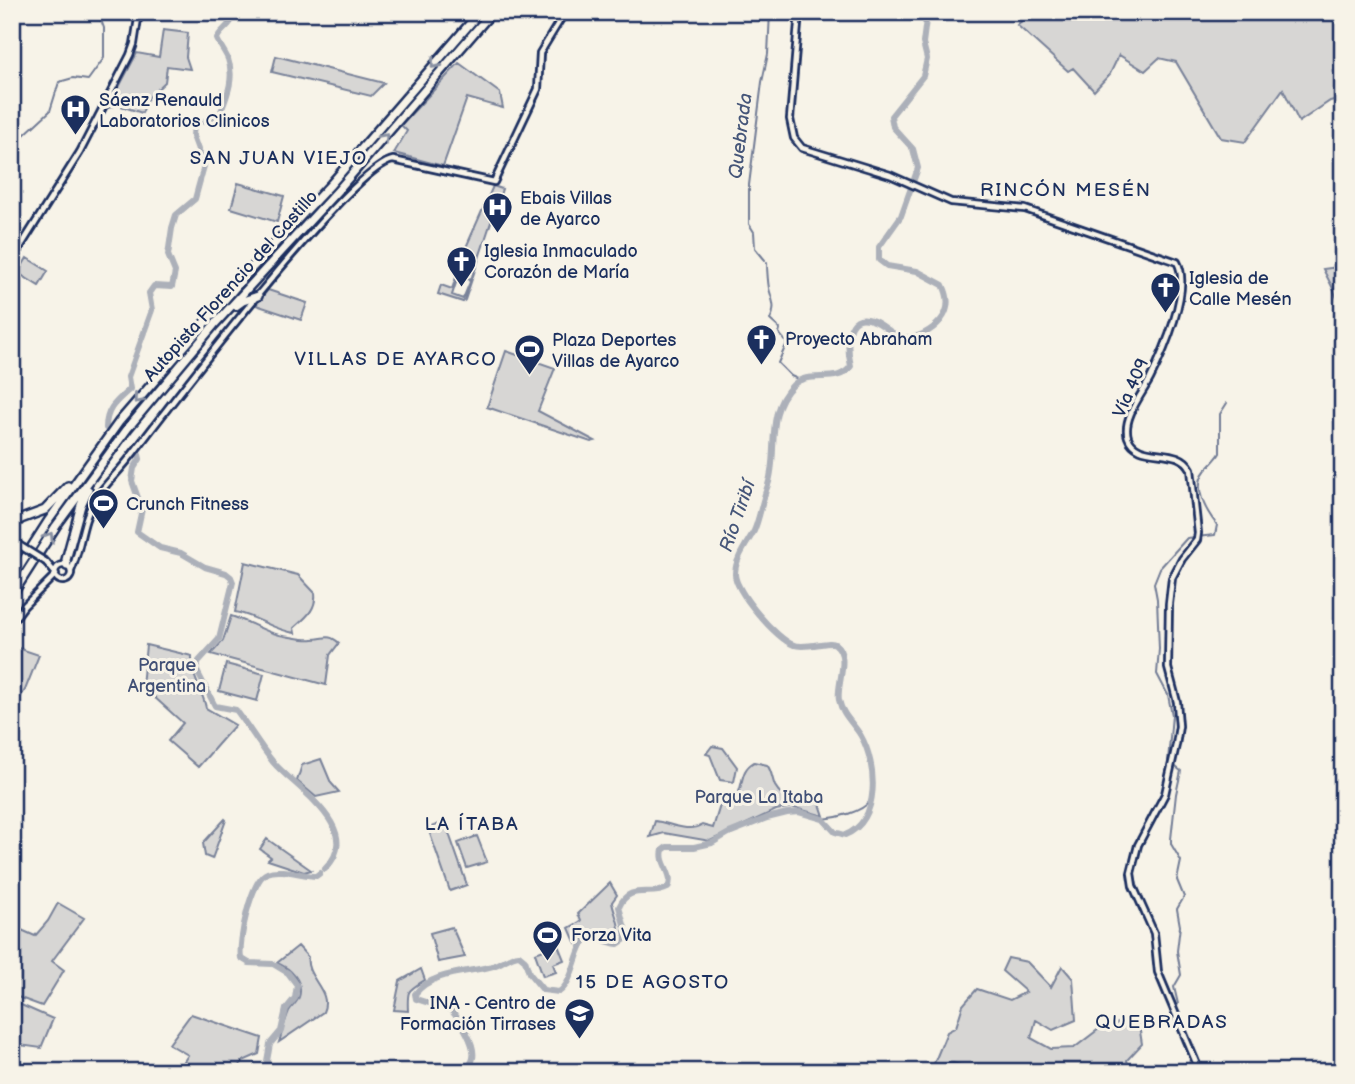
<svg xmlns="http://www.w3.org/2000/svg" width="1355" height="1084" font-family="'Balsamiq Sans',sans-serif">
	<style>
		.green { fill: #d7d6d4; stroke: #798299; stroke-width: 2; fill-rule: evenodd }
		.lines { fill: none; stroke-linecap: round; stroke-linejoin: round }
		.stream { stroke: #727c95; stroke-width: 2 }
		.river { stroke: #acb0b9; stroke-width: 6 }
		.secondary-casing { stroke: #1b2f5e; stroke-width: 10 }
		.highway-casing { stroke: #1b2f5e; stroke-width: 12 }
		.secondary { stroke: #f7f3e8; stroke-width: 4.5 }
		.highway { stroke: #f7f3e8; stroke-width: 7 }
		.rail { stroke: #1b2f5e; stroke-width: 2 }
		.secondary-bridge-casing { stroke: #1b2f5e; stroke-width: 10; stroke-linecap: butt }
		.secondary-bridge { stroke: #f7f3e8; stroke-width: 4.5 }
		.oneway { stroke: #8991a3 }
		.labels { text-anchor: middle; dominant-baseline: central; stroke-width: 6; stroke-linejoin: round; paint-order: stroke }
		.poi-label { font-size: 18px; fill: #1b2f5e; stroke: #f7f3e8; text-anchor: start }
		.street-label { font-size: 18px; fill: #1b2f5e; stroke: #f7f3e8 }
		.park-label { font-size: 18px; fill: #415076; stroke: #f7f3e8 }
		.water-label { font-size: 19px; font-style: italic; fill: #465679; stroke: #f7f3e8 }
		.neighbourhood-label { font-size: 19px; letter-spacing: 2px; fill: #1b2f5e; stroke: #f7f3e8 }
	</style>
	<rect width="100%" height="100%" fill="#f7f3e8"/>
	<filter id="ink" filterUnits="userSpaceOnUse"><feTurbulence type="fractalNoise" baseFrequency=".0143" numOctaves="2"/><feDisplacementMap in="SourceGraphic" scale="14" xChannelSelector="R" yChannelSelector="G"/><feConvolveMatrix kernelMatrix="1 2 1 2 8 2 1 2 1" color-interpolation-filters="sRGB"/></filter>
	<g filter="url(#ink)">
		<path class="green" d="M 1031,12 L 1343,12 L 1343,98 L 1330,101 L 1299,122 L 1283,89 L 1245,142 L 1221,138 L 1176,62 L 1159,58 L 1145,71 L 1119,55 L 1110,74 L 1094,91 L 1073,68 L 1068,71 L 1017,25 Z
			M 163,30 L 188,33 L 186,57 L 190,69 L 167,66 L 165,82 L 148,98 L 142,113 L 118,105 L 108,108 L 137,53 L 159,57 Z
			M 276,56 L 384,83 L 371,96 L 272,72 Z
			M 459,63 L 500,93 L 503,108 L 467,98 L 443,166 L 394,153 L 407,131 L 401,125 Z
			M 238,183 L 284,196 L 277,222 L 231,208 Z
			M 493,186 L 502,189 L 465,300 L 463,302 L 438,294 L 441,285 L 452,289 L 467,245 ZM 462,265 L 474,270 L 471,280 L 468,279 L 470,282 L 463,299 L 452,295 Z
			M 27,258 L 48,271 L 39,286 L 18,273 Z
			M 1343,263 L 1343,320 L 1340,318 C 1341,300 1331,285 1323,269 L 1338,267 Z
			M 268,290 L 307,303 L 301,320 L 256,305 Z
			M 506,351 L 555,368 L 538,411 L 595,441 L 591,442 L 487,407 Z
			M 245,562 L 298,575 L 315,593 C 317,610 305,618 294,628 L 295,633 C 273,630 257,616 235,612 Z
			M 231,616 C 251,622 269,635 290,637 C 297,638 306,640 313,639 C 324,639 329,633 339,643 L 330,655 L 326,685 L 211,654 L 223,641 Z
			M 146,645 L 192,656 C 191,678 202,688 206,708 L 235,725 L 198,767 L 168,741 L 183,723 L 142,686 Z
			M 12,646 L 39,655 L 25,690 L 12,710 Z
			M 226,664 L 264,674 L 257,701 L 219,691 Z
			M 712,746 L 723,748 L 737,767 L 734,782 L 720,780 L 710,755 L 706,754 Z
			M 321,759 L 331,783 L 339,792 L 316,797 L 297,781 L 302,765 Z
			M 754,762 L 767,765 C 772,771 772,779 775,786 C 784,803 803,799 817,795 L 824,816 L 792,807 L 776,810 L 710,841 L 664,833 L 650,837 L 655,821 C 670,823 688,833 702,825 L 713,828 L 721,802 L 734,801 C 745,788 738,771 754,762 Z
			M 225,819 L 226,820 L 212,859 L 205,856 L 203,843 Z
			M 445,822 L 467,885 L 450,891 L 428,828 Z
			M 477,836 L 487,862 L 467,868 L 458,843 Z
			M 267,839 L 311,870 L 304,872 L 268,860 L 271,857 L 260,849 Z
			M 610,883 L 617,895 L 612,902 C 614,915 623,927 617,939 C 608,942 596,936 587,935 L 576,944 L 569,928 L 581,921 L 578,914 Z
			M 58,903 L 84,918 L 52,961 L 64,970 L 42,1006 L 12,995 L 12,933 L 17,928 L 35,936 L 48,921 Z
			M 452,927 L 465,957 L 438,962 L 430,933 Z
			M 558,945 L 564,960 L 553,964 L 556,972 L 543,976 L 535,953 Z
			M 298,946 L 308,957 C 304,977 333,991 323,1012 L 279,1042 C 282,1033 285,1020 289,1011 C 292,1006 297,1003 299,997 C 304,981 290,968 277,963 Z
			M 1008,958 L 1027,962 L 1051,987 L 1062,966 L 1073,979 L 1076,1020 L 1053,1030 L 1036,1020 L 1031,1038 L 1051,1049 L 1074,1048 L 1099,1029 L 1121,1022 L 1139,1025 L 1142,1044 L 1127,1060 L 1129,1068 L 1126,1072 L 984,1072 L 953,1063 L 933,1066 L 947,1032 L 956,1027 L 963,1005 L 977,989 L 1010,1000 L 1026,992 L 1002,971 Z
			M 421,969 L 425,980 C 407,991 407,990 408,1011 L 394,1010 L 400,981 Z
			M 12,1001 L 53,1019 L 41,1048 L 12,1044 Z
			M 191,1014 L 262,1038 L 259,1054 L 243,1061 L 234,1072 L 177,1072 L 188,1055 L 169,1044 Z"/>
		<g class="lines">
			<path class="stream" d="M 12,146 L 50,111 L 59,82 L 73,78 L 88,80 L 104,58 L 104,28 L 98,12
				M 765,260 L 755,248 L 754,232 L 749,224 L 749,185 L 762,82 L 768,54 L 770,12
				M 767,263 C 767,269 768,287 770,292 C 773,302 776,309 770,320 L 780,329 L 779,333 L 787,343 L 778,363 L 791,376 L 800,380
				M 823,819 C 837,818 862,812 870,801
				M 1176,1009 L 1178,1004 L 1174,987 L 1181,975 L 1177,951 L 1180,926 L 1177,909 L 1184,897 L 1177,880 L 1181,861 L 1171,844 L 1171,839 L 1176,794 L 1181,771 L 1168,761 L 1172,715 L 1168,695 L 1157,674 L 1159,649 L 1157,599 L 1154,583 L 1160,568 L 1187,538 L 1215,535 L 1217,525 C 1206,511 1192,487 1205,471 C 1210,464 1216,460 1220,453 L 1220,414 L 1227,403
				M 1173,1014 L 1190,1055 L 1189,1072"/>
			<path class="river" d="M 106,428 C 106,408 117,401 130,389 L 128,377 L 152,310 L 149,293 L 154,286 L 172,287 L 175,272 L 168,255 L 172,228 L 176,215 L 195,199 L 204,166 L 193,136 L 194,122 L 205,121 L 220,114 C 227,96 235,78 228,59 C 225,52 220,46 217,39 C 220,29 231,28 235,12
				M 139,455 L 140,459 L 134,468 L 132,481 L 142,509 L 137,532 L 160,548 L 181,553 L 205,567 L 226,573 L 231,577 L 233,582 L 219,639 L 199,661 L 196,669 L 215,706 L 236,710 C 249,727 260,746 273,762 C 295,788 366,829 325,869
				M 270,1044 L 281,1031 L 286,1009 L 295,998 L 297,985 L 288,973 L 273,964 L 249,963 L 241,958 C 238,942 251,879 267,873 C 281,867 302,876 316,876 L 320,873
				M 269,1072 L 267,1061 L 270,1044 L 270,1045
				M 463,1072 C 468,1067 472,1064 473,1058 C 476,1044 460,1020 451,1010 L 416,999 L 415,994 C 432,971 469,973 493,966 C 503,963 509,956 519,955 L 525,960 L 529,973 L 543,990 L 559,992 C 576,981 576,938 591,938 C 600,938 610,943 618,944 L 624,940 L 625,928 L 619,907 C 630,882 650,898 668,888 C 675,873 659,865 663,850 L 667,847 L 694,847 L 712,843 L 729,833 L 767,818 L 787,813 L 799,812 L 823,819 L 835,832 L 845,835 C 881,821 877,764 861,736 C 854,724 842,715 839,700 C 836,685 851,656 835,644 C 830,640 807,649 794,645 C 778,641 735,591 735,574 C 735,559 747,544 754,531 C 760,517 762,500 768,485 C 779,453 764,413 793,385 C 809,369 838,386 851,366 C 847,349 844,308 874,321 C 884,325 892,335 902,337 C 916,340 932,331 941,320 C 950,309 949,297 943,285 L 917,271 L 887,266 L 879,260 L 879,247 L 901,216 L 918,168 L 913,149 L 893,127 L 891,116 L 923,76 L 927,59 L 923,43 L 927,12"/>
			<defs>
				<path id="secondary" d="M 799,12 L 790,119 L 794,138 L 802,148 L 890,175 L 951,202 L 1025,209 L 1177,262 C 1192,288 1163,353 1150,379 C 1142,394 1122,419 1128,437 C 1137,463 1179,444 1191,469 L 1198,533 L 1197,540 L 1182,559 L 1172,578 L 1169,604 L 1168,668 L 1177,702 L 1179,726 L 1176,745 L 1165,794 L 1138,845 L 1131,873 L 1133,886 L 1154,933 L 1158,972 L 1200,1072
					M 12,260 L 80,152 L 130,55 L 134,44 L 139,12
					M 12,540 L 22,547
					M 46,562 L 56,574
					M55 573a8 8 0 1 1 16 0a8 8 0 1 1-16 0Z
					M 71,571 C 81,549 81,522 94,501 C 105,484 120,471 131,456 C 167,409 351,167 393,160 L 494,182 L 538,89 L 540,53 L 565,12
					M 12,622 L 24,606 L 56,574"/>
				<path id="highway" d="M 236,306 L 243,301 L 258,296
					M 12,526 L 21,519 L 45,510 L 68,486
					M 67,566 L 66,560 L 81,505 L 88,490
					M 12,578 L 49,520 L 119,422 L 253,267 L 331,184 L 480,12
					M 12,595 L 56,526 L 128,428 L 214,325 L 339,189 L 492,12"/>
			</defs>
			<use href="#secondary" class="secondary-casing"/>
			<use href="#highway" class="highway-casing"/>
			<use href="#secondary" class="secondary"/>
			<use href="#highway" class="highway"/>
			<path class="rail" d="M 12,15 L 14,12"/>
			<defs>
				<path id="secondary-bridge" d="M 22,547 L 46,562"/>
			</defs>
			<use href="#secondary-bridge" class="secondary-bridge-casing"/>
			<use href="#secondary-bridge" class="secondary-bridge"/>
		</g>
		<defs><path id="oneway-chevron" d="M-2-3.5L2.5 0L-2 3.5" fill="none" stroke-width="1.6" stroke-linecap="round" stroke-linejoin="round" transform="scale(1.75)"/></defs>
		<g class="oneway">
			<use href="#oneway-chevron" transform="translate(435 64) rotate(132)"/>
			<use href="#oneway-chevron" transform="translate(384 138) rotate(-49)"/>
			<use href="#oneway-chevron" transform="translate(138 399) rotate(130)"/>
			<use href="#oneway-chevron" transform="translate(49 537) rotate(-58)"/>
		</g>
	</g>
	<defs>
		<symbol id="hospital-pin" viewBox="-11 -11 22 30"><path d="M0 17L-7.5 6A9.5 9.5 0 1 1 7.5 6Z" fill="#1b2f5e" stroke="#f7f3e8"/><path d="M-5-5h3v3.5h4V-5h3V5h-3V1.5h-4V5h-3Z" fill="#fff"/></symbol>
		<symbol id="church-pin" viewBox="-11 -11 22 30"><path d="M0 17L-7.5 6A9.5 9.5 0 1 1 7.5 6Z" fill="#1b2f5e" stroke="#f7f3e8"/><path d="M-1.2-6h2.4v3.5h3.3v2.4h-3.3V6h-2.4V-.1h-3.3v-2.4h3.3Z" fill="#fff"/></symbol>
		<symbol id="stadium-pin" viewBox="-11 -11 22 30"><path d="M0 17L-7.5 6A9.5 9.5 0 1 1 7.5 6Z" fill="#1b2f5e" stroke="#f7f3e8"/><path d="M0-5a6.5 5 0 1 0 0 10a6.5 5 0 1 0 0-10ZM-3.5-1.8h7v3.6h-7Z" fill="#fff"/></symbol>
		<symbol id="university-pin" viewBox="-11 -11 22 30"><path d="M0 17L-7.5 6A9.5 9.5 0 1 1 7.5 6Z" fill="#1b2f5e" stroke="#f7f3e8"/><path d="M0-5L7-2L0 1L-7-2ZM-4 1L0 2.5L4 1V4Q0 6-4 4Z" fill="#fff"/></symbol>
	</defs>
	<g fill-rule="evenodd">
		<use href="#hospital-pin" x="58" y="92" width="35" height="47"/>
		<use href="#hospital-pin" x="480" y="190" width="35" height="47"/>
		<use href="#church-pin" x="444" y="244" width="35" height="47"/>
		<use href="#church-pin" x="1148" y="270" width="35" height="47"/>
		<use href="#church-pin" x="744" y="322" width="35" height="47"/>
		<use href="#stadium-pin" x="512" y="332" width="35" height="47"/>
		<use href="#stadium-pin" x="86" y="486" width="35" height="47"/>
		<use href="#stadium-pin" x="530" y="918" width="35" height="47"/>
		<use href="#university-pin" x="562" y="996" width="35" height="47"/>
	</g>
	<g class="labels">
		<g class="poi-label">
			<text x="99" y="100">Sáenz Renauld<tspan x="99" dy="21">Laboratorios Clinicos</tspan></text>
			<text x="520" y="198">Ebais Villas<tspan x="520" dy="21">de Ayarco</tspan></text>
			<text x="484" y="251">Iglesia Inmaculado<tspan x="484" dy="21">Corazón de María</tspan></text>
			<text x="1189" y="278">Iglesia de<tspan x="1189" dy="21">Calle Mesén</tspan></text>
			<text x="785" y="339">Proyecto Abraham</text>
			<text x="552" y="340">Plaza Deportes<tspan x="552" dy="21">Villas de Ayarco</tspan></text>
			<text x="126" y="504">Crunch Fitness</text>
			<text x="571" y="935">Forza Vita</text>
			<text x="556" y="1003" text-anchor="end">INA - Centro de<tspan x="556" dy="21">Formación Tirrases</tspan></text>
		</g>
		<g class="street-label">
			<text transform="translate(231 286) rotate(-48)">Autopista Florencio del Castillo</text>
			<text transform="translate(1131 388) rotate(-66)">Vía 409</text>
		</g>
		<g class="park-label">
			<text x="167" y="665">Parque<tspan x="167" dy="21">Argentina</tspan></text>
			<text x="759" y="797">Parque La Itaba</text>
		</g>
		<g class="water-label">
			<text transform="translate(741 136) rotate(-83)">Quebrada</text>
			<text transform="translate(738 516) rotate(-71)">Río Tiribí</text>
		</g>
		<g class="neighbourhood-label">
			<text x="279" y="158">SAN JUAN VIEJO</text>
			<text x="1066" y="190">RINCÓN MESÉN</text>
			<text x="396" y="359">VILLAS DE AYARCO</text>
			<text x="472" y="824">LA ÍTABA</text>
			<text x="653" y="982">15 DE AGOSTO</text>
			<text x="1162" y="1022">QUEBRADAS</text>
		</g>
	</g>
	<rect width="1355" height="1084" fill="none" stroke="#f7f3e8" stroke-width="42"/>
	<rect x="21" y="21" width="1313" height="1042" fill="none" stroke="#1b2f5e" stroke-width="2.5" filter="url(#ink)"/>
</svg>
